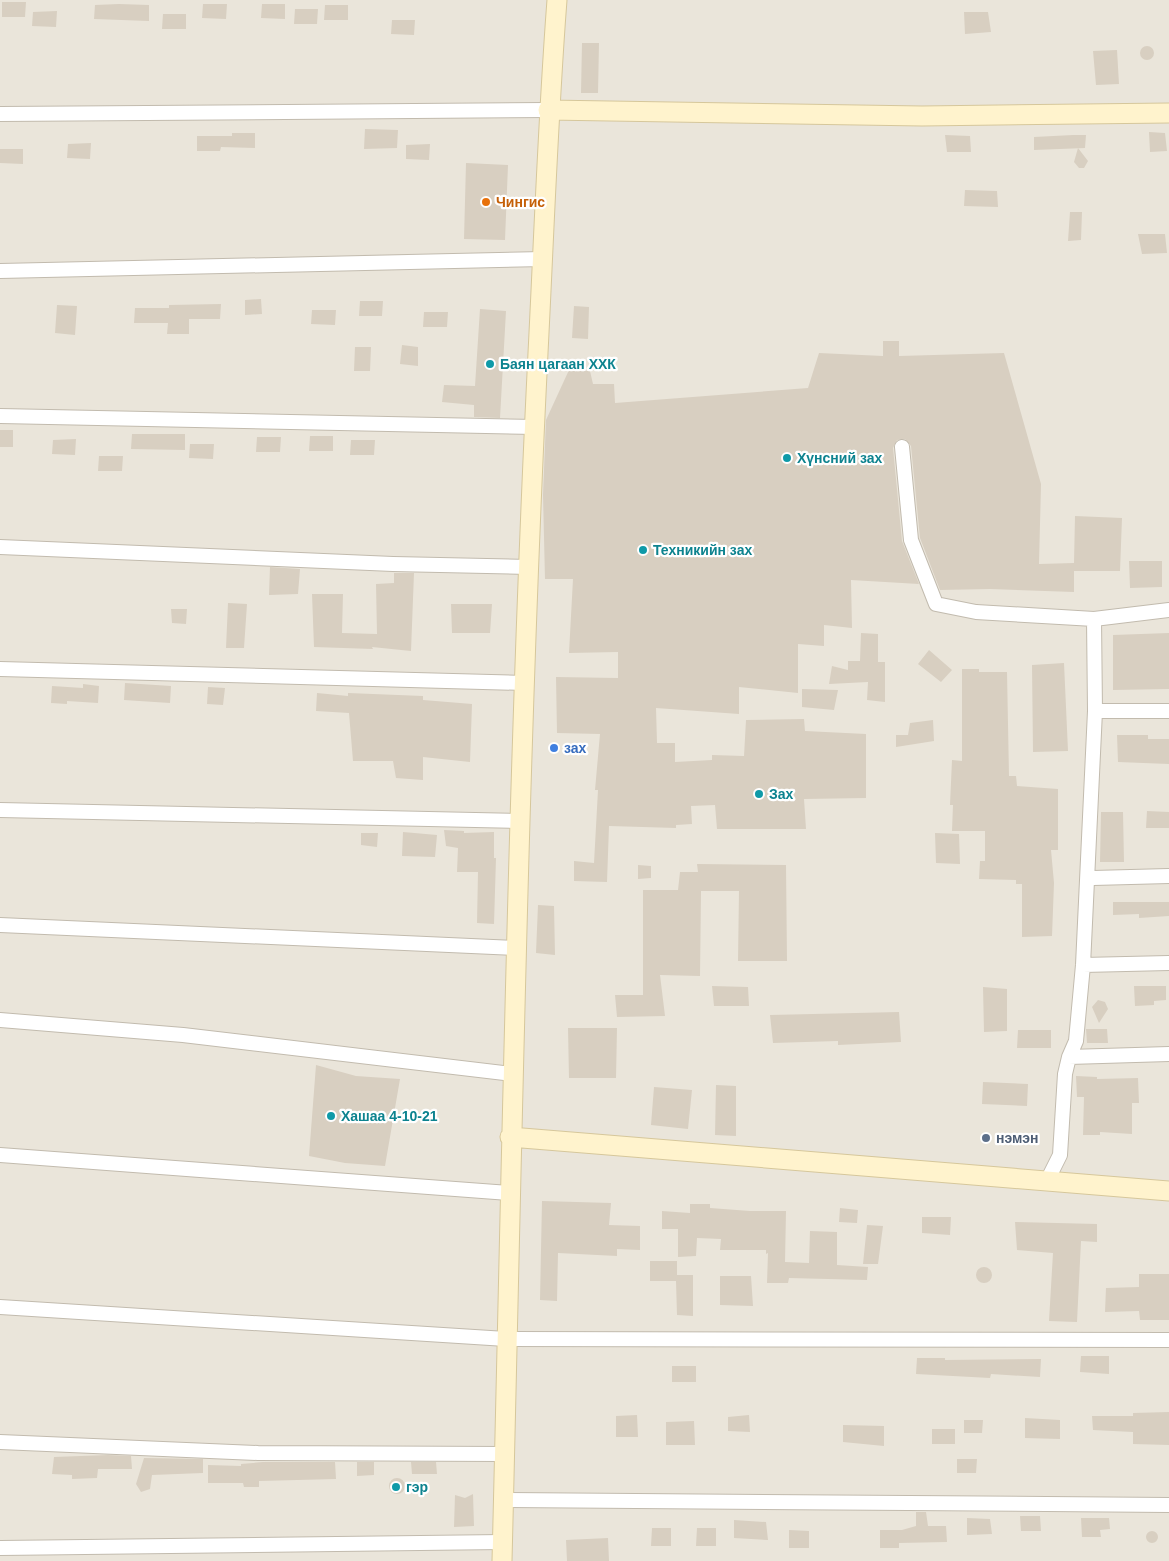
<svg xmlns="http://www.w3.org/2000/svg" width="1169" height="1561" font-family="Arial,sans-serif">
	<style>
		.residential { fill: #eae5da }
		.building { fill: #d8cfc1 }
		.lines { fill: none; stroke-linecap: round; stroke-linejoin: round }
		.street-casing { stroke: #c2bbae; stroke-width: 16 }
		.secondary-casing { stroke: #d6c79b; stroke-width: 21 }
		.street { stroke: #fff; stroke-width: 14 }
		.secondary { stroke: #fff3cd; stroke-width: 19 }
		.food-dot { fill: #e8710a; stroke: #fff; stroke-width: 2 }
		.culture-dot { fill: #0f9aa8; stroke: #fff; stroke-width: 2 }
		.shop-dot { fill: #3f7fe0; stroke: #fff; stroke-width: 2 }
		.service-dot { fill: #5c6f8a; stroke: #fff; stroke-width: 2 }
		.labels { text-anchor: middle; dominant-baseline: central; stroke-width: 4.5; stroke-linejoin: round; paint-order: stroke }
		.food-label { font-size: 14px; font-weight: bold; fill: #c56008; stroke: #fff; text-anchor: start }
		.culture-label { font-size: 14px; font-weight: bold; fill: #0d838f; stroke: #fff; text-anchor: start }
		.shop-label { font-size: 14px; font-weight: bold; fill: #366cbe; stroke: #fff; text-anchor: start }
		.service-label { font-size: 14px; font-weight: bold; fill: #4e5e75; stroke: #fff; text-anchor: start }
	</style>
	<rect width="100%" height="100%" fill="#f6f3ec"/>
	<path class="residential" d="M 0,0 L 1169,0 L 1169,1561 L 0,1561 Z"/>
	<path class="building" d="M 2,2 L 26,2 L 25,17 L 2,17 Z
		M 119,4 L 149,5 L 149,21 L 94,19 L 95,5 Z
		M 203,4 L 227,4 L 226,19 L 202,18 Z
		M 262,4 L 285,4 L 285,19 L 261,18 Z
		M 325,5 L 348,5 L 348,20 L 324,20 Z
		M 295,9 L 318,9 L 317,24 L 294,24 Z
		M 57,11 L 56,27 L 32,26 L 33,12 Z
		M 964,12 L 988,12 L 991,32 L 965,34 Z
		M 163,14 L 186,14 L 186,29 L 162,29 Z
		M 392,20 L 415,20 L 414,35 L 391,34 Z
		M 582,43 L 599,43 L 598,93 L 581,93 Z
		M1140 53a7 7 0 1 1 14 0a7 7 0 1 1-14 0Z
		M 1117,50 L 1119,84 L 1096,85 L 1093,51 Z
		M 365,129 L 398,130 L 397,148 L 364,149 Z
		M 1149,132 L 1165,133 L 1167,151 L 1150,152 Z
		M 232,133 L 255,133 L 255,148 L 221,147 L 220,151 L 197,151 L 197,136 L 232,136 Z
		M 945,135 L 970,136 L 971,152 L 947,152 Z
		M 1073,135 L 1086,135 L 1085,148 L 1034,150 L 1034,137 Z
		M 91,143 L 90,159 L 67,158 L 68,144 Z
		M 430,144 L 429,160 L 406,159 L 406,145 Z
		M 1078,148 L 1088,161 L 1084,168 L 1079,168 L 1074,162 Z
		M 0,149 L 23,149 L 23,164 L 0,163 Z
		M 466,163 L 508,165 L 505,240 L 464,239 Z
		M 965,190 L 997,191 L 998,207 L 964,206 Z
		M 1070,212 L 1082,212 L 1081,240 L 1068,241 Z
		M 1138,234 L 1165,234 L 1167,253 L 1142,254 Z
		M 261,299 L 262,314 L 245,315 L 245,300 Z
		M 360,301 L 383,301 L 382,316 L 359,316 Z
		M 221,304 L 220,319 L 189,319 L 189,334 L 167,334 L 168,323 L 134,323 L 135,308 L 169,308 L 169,305 Z
		M 57,305 L 77,306 L 75,335 L 55,333 Z
		M 574,306 L 589,307 L 588,339 L 572,338 Z
		M 480,309 L 506,311 L 500,418 L 474,417 L 474,405 L 442,402 L 444,385 L 475,386 Z
		M 312,310 L 336,310 L 335,325 L 311,324 Z
		M 424,312 L 448,312 L 447,327 L 423,327 Z
		M 883,341 L 899,341 L 899,356 L 1004,353 L 1041,484 L 1039,564 L 1074,563 L 1075,516 L 1122,518 L 1120,571 L 1074,571 L 1074,592 L 990,589 L 940,590 L 920,538 L 911,446 L 905,439 L 897,440 L 893,448 L 902,541 L 919,584 L 851,580 L 852,628 L 824,625 L 824,646 L 798,644 L 798,693 L 739,687 L 739,714 L 656,708 L 657,743 L 675,743 L 675,762 L 712,760 L 712,755 L 744,756 L 746,720 L 804,719 L 805,731 L 866,734 L 866,798 L 804,799 L 806,829 L 717,829 L 715,805 L 691,806 L 692,824 L 676,825 L 676,828 L 609,826 L 607,882 L 574,881 L 574,861 L 594,863 L 598,790 L 595,790 L 600,734 L 557,733 L 556,677 L 618,678 L 618,652 L 569,653 L 573,579 L 545,579 L 543,495 L 546,420 L 569,370 L 590,371 L 593,384 L 614,384 L 615,403 L 808,388 L 819,353 L 883,356 Z
		M 402,345 L 418,347 L 418,366 L 400,364 Z
		M 355,347 L 371,347 L 370,371 L 354,371 Z
		M 0,430 L 13,430 L 13,447 L 0,447 Z
		M 132,434 L 185,434 L 185,450 L 131,449 Z
		M 310,436 L 333,436 L 333,451 L 309,451 Z
		M 257,437 L 281,437 L 280,452 L 256,452 Z
		M 76,439 L 75,455 L 52,454 L 53,440 Z
		M 351,440 L 375,440 L 374,455 L 350,455 Z
		M 190,444 L 214,444 L 213,459 L 189,458 Z
		M 99,456 L 123,456 L 122,471 L 98,471 Z
		M 1129,561 L 1162,561 L 1162,587 L 1130,588 Z
		M 270,567 L 300,569 L 298,594 L 269,595 Z
		M 394,573 L 414,573 L 411,651 L 372,647 L 373,649 L 314,647 L 312,594 L 343,594 L 342,633 L 377,634 L 376,584 L 394,583 Z
		M 228,603 L 247,604 L 244,648 L 226,648 Z
		M 451,604 L 492,604 L 490,633 L 452,633 Z
		M 171,609 L 187,609 L 186,624 L 172,623 Z
		M 861,633 L 878,634 L 878,662 L 885,662 L 885,702 L 867,700 L 868,682 L 829,684 L 832,666 L 848,670 L 848,661 L 860,661 Z
		M 1169,633 L 1169,689 L 1113,690 L 1113,635 Z
		M 929,650 L 952,670 L 941,682 L 918,664 Z
		M 1064,663 L 1068,751 L 1033,752 L 1032,665 Z
		M 962,669 L 979,669 L 979,672 L 1007,672 L 1009,776 L 1016,776 L 1017,786 L 1058,789 L 1058,850 L 1051,850 L 1054,883 L 1052,936 L 1022,937 L 1022,884 L 1016,884 L 1016,880 L 979,879 L 980,861 L 985,861 L 985,831 L 952,831 L 953,805 L 950,805 L 952,760 L 962,761 Z
		M 125,683 L 171,686 L 170,703 L 124,700 Z
		M 83,684 L 99,686 L 98,703 L 67,701 L 67,704 L 51,703 L 52,686 L 83,688 Z
		M 208,687 L 225,688 L 223,705 L 207,704 Z
		M 802,689 L 838,690 L 834,710 L 802,707 Z
		M 317,693 L 348,696 L 348,693 L 423,696 L 423,700 L 472,704 L 470,762 L 423,757 L 423,780 L 396,778 L 393,761 L 353,761 L 349,713 L 316,711 Z
		M 933,720 L 934,741 L 896,747 L 896,735 L 908,735 L 910,723 Z
		M 1117,735 L 1148,735 L 1148,739 L 1169,739 L 1169,764 L 1118,762 Z
		M 1147,811 L 1169,812 L 1169,828 L 1146,828 Z
		M 1101,812 L 1123,812 L 1124,862 L 1100,862 Z
		M 444,830 L 464,831 L 464,833 L 494,832 L 494,858 L 496,858 L 494,924 L 477,923 L 478,872 L 457,872 L 458,848 L 446,846 Z
		M 403,832 L 437,835 L 435,857 L 402,856 Z
		M 361,833 L 378,833 L 377,847 L 361,845 Z
		M 935,833 L 959,834 L 960,864 L 936,863 Z
		M 697,864 L 786,865 L 787,961 L 738,961 L 739,891 L 701,891 L 700,976 L 660,975 L 665,1016 L 617,1017 L 615,995 L 643,995 L 643,890 L 678,890 L 680,872 L 698,872 Z
		M 638,865 L 651,866 L 651,878 L 638,879 Z
		M 1113,902 L 1169,902 L 1169,916 L 1139,918 L 1139,914 L 1113,915 Z
		M 538,905 L 554,906 L 555,955 L 536,953 Z
		M 712,986 L 748,987 L 749,1006 L 714,1006 Z
		M 1134,986 L 1166,986 L 1166,1000 L 1154,1001 L 1154,1005 L 1135,1006 Z
		M 983,987 L 1007,989 L 1007,1031 L 984,1032 Z
		M 1098,1000 L 1105,1002 L 1108,1009 L 1099,1023 L 1092,1007 Z
		M 899,1012 L 901,1042 L 838,1045 L 838,1041 L 773,1043 L 770,1015 Z
		M 568,1028 L 617,1028 L 616,1078 L 569,1078 Z
		M 1086,1029 L 1107,1029 L 1108,1043 L 1087,1043 Z
		M 1018,1030 L 1051,1030 L 1051,1048 L 1017,1048 Z
		M 316,1065 L 356,1076 L 400,1079 L 385,1166 L 345,1163 L 309,1156 Z
		M 1076,1076 L 1097,1077 L 1097,1079 L 1138,1078 L 1139,1103 L 1132,1103 L 1132,1134 L 1100,1132 L 1100,1135 L 1083,1135 L 1084,1097 L 1077,1097 Z
		M 983,1082 L 1028,1084 L 1027,1106 L 982,1104 Z
		M 716,1085 L 736,1086 L 736,1136 L 715,1135 Z
		M 654,1087 L 692,1090 L 688,1129 L 651,1125 Z
		M 542,1201 L 611,1203 L 609,1225 L 640,1226 L 640,1250 L 617,1249 L 617,1256 L 558,1253 L 557,1301 L 540,1300 Z
		M 690,1204 L 710,1204 L 710,1208 L 750,1211 L 786,1211 L 785,1262 L 809,1263 L 810,1231 L 837,1232 L 837,1265 L 868,1267 L 867,1280 L 789,1278 L 788,1283 L 767,1283 L 768,1253 L 766,1254 L 766,1250 L 720,1250 L 721,1239 L 697,1238 L 696,1256 L 678,1257 L 678,1229 L 662,1229 L 662,1211 L 690,1213 Z
		M 840,1208 L 858,1210 L 857,1223 L 839,1222 Z
		M 922,1217 L 951,1217 L 950,1235 L 922,1233 Z
		M 1015,1222 L 1097,1224 L 1097,1242 L 1081,1241 L 1077,1322 L 1049,1321 L 1053,1253 L 1017,1250 Z
		M 867,1225 L 883,1226 L 878,1264 L 863,1264 Z
		M 650,1261 L 677,1261 L 677,1275 L 693,1275 L 693,1316 L 677,1315 L 676,1281 L 650,1281 Z
		M976 1275a8 8 0 1 1 16 0a8 8 0 1 1-16 0Z
		M 1139,1274 L 1169,1274 L 1169,1320 L 1140,1320 L 1139,1311 L 1105,1312 L 1106,1288 L 1139,1287 Z
		M 720,1276 L 751,1276 L 753,1306 L 720,1305 Z
		M 1081,1356 L 1109,1356 L 1109,1374 L 1080,1372 Z
		M 917,1358 L 945,1358 L 945,1360 L 1041,1359 L 1040,1377 L 991,1374 L 990,1378 L 916,1374 Z
		M 672,1366 L 696,1366 L 696,1382 L 672,1382 Z
		M 1169,1412 L 1169,1445 L 1133,1444 L 1133,1432 L 1093,1430 L 1092,1416 L 1133,1416 L 1133,1413 Z
		M 637,1415 L 638,1437 L 616,1437 L 616,1416 Z
		M 749,1415 L 750,1432 L 728,1431 L 728,1417 Z
		M 1025,1418 L 1060,1420 L 1060,1439 L 1025,1438 Z
		M 964,1420 L 983,1420 L 982,1433 L 964,1433 Z
		M 694,1421 L 695,1445 L 666,1445 L 666,1422 Z
		M 843,1425 L 884,1426 L 884,1446 L 843,1442 Z
		M 932,1429 L 955,1429 L 955,1444 L 932,1444 Z
		M 108,1455 L 131,1456 L 132,1469 L 98,1469 L 97,1478 L 72,1479 L 72,1475 L 52,1474 L 54,1457 Z
		M 144,1458 L 203,1459 L 203,1473 L 152,1475 L 150,1489 L 141,1492 L 136,1484 Z
		M 957,1459 L 977,1459 L 976,1473 L 957,1473 Z
		M 263,1462 L 335,1462 L 336,1479 L 259,1481 L 259,1487 L 244,1487 L 243,1483 L 208,1483 L 208,1465 L 241,1466 L 241,1464 Z
		M 357,1462 L 374,1462 L 374,1475 L 357,1476 Z
		M 411,1462 L 436,1462 L 437,1474 L 412,1474 Z
		M389 1486a8 8 0 1 1 16 0a8 8 0 1 1-16 0Z
		M 473,1494 L 474,1526 L 454,1527 L 455,1495 L 465,1498 Z
		M 916,1512 L 926,1512 L 928,1526 L 946,1526 L 947,1542 L 899,1543 L 899,1548 L 880,1548 L 880,1530 L 902,1530 L 916,1526 Z
		M 1020,1516 L 1040,1516 L 1041,1531 L 1021,1531 Z
		M 967,1518 L 990,1519 L 992,1534 L 967,1535 Z
		M 1081,1518 L 1109,1518 L 1110,1529 L 1100,1530 L 1101,1537 L 1082,1537 Z
		M 734,1520 L 766,1522 L 768,1540 L 734,1538 Z
		M 652,1528 L 671,1528 L 671,1546 L 651,1546 Z
		M 697,1528 L 716,1528 L 716,1546 L 696,1546 Z
		M 789,1530 L 809,1531 L 809,1548 L 789,1548 Z
		M1146 1537a6 6 0 1 1 12 0a6 6 0 1 1-12 0Z
		M 608,1538 L 609,1561 L 567,1561 L 566,1540 Z"/>
	<g class="lines">
		<defs>
			<path id="street" d="M 0,114 L 548,110
				M 0,271 L 543,259
				M 0,416 L 535,427
				M 902,447 L 911,540 L 936,604 L 976,612 L 1094,619 L 1169,610
				M 0,547 L 393,564 L 528,567
				M 0,669 L 524,683
				M 1095,711 L 1169,711
				M 0,810 L 520,821
				M 1093,878 L 1169,876
				M 0,925 L 516,948
				M 1083,965 L 1169,963
				M 0,1020 L 183,1035 L 512,1074
				M 1069,1057 L 1169,1054
				M 0,1155 L 509,1193
				M 1047,1181 L 1060,1155 L 1065,1074 L 1069,1057 L 1076,1041 L 1083,965 L 1095,711 L 1094,619
				M 0,1307 L 506,1339 L 1169,1340
				M 0,1442 L 258,1453 L 504,1454
				M 503,1500 L 1169,1505
				M 0,1548 L 503,1542"/>
			<path id="secondary" d="M 548,110 L 922,116 L 1169,113
				M 510,1137 L 1169,1191
				M 502,1561 C 512,1158 518,755 538,353 C 544,235 548,117 557,0"/>
		</defs>
		<use href="#street" class="street-casing"/>
		<use href="#secondary" class="secondary-casing"/>
		<use href="#street" class="street"/>
		<use href="#secondary" class="secondary"/>
	</g>
	<circle class="food-dot" cx="486" cy="202" r="5"/>
	<g class="culture-dot">
		<circle cx="490" cy="364" r="5"/>
		<circle cx="787" cy="458" r="5"/>
		<circle cx="643" cy="550" r="5"/>
		<circle cx="759" cy="794" r="5"/>
		<circle cx="331" cy="1116" r="5"/>
		<circle cx="396" cy="1487" r="5"/>
	</g>
	<circle class="shop-dot" cx="554" cy="748" r="5"/>
	<circle class="service-dot" cx="986" cy="1138" r="5"/>
	<g class="labels">
		<g class="food-label">
			<text x="496" y="202">Чингис</text>
		</g>
		<g class="culture-label">
			<text x="500" y="364">Баян цагаан ХХК</text>
			<text x="797" y="458">Хүнсний зах</text>
			<text x="653" y="550">Техникийн зах</text>
			<text x="769" y="794">Зах</text>
			<text x="341" y="1116">Хашаа 4-10-21</text>
			<text x="406" y="1487">гэр</text>
		</g>
		<g class="shop-label">
			<text x="564" y="748">зах</text>
		</g>
		<g class="service-label">
			<text x="996" y="1138">нэмэн</text>
		</g>
	</g>
</svg>
